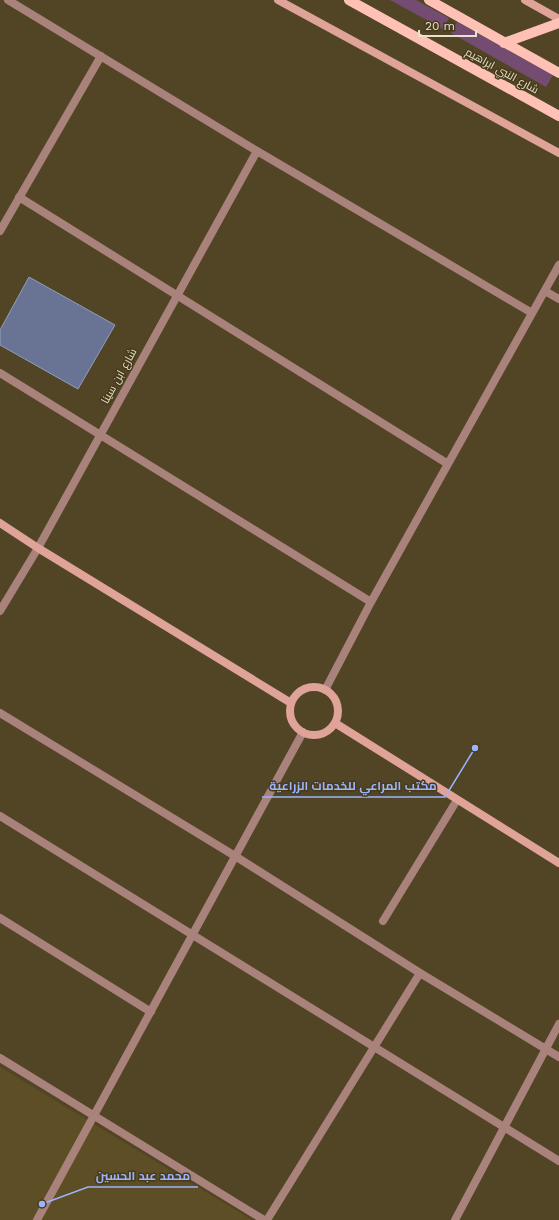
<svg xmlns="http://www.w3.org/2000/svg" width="559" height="1220" font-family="'Work Sans',Cairo,sans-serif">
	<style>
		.built { fill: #5d4e26 }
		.green { fill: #744b71 }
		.building { fill: #697494; stroke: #929ec0 }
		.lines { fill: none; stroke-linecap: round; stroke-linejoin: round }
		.lane { stroke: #a9827c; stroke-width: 8 }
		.street { stroke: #a9827c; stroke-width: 8 }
		.secondary { stroke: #dfa399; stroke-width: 8 }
		.primary { stroke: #ffc0b6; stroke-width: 10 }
		.labels { text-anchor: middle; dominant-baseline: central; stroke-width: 3; stroke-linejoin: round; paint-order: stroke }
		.street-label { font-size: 11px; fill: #e8e1ce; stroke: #473b1b }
		.leader { fill: none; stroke: #9bb4fd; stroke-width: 1.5 }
		.callout-dot { fill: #9bb4fd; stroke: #473b1b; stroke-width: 1.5 }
		.callout-label { font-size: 12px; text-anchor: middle; font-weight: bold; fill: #9bb4fd; stroke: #473b1b; stroke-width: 3; stroke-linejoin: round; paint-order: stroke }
	</style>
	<rect width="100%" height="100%" fill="#514525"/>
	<path class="built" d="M 0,1067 L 252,1220 L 0,1220 Z"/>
	<path class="green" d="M 390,0 L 416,0 L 449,18 L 443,29 Z
		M 457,22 L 553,75 L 546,87 L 451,33 Z"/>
	<path class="building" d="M 29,277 L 115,325 L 78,389 L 0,345 L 0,330 Z"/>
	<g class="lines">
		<path class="lane" d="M 383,921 L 457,800"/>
		<path class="street" d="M 8,0 L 257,151 L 532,313
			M 19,197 L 448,464
			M 0,231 L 101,56
			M 545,291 L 559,299
			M 0,373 L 371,602
			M 0,611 L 38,548 L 257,151
			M 325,690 L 371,602 L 559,265
			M 0,713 L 235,856 L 420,973 L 559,1057
			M 0,816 L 559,1161
			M 0,918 L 151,1012
			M 0,1058 L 264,1220
			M 37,1220 L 303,732
			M 267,1220 L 420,973
			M 455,1220 L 559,1024"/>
		<path class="secondary" d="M 278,0 L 559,153
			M 525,0 L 559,19
			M 0,523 L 38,548 L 291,703
			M290 711a24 24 0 1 1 48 0a24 24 0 1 1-48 0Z
			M 335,723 L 559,863"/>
		<path class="primary" d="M 349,0 L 559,116
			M 429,0 L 559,73
			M 504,43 L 559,23"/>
	</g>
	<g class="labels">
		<g class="street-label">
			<text transform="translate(502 71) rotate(29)">شارع النبي ابراهيم</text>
			<text transform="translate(119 376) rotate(-61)">شارع ابن سينا</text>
		</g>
	</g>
	<path class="leader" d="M475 748L445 797H262M42 1204L88 1187H198"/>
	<g class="callout-dot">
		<circle cx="475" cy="748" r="4"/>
		<circle cx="42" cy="1204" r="4"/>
	</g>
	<g class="callout-label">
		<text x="353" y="790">مكتب المراعي للخدمات الزراعية</text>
		<text x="143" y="1180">محمد عبد الحسين</text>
	</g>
	<path d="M419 30v6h57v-6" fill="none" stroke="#e8e1ce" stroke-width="2"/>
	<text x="425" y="30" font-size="12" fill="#e8e1ce" stroke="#473b1b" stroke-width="3" paint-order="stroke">20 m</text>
</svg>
